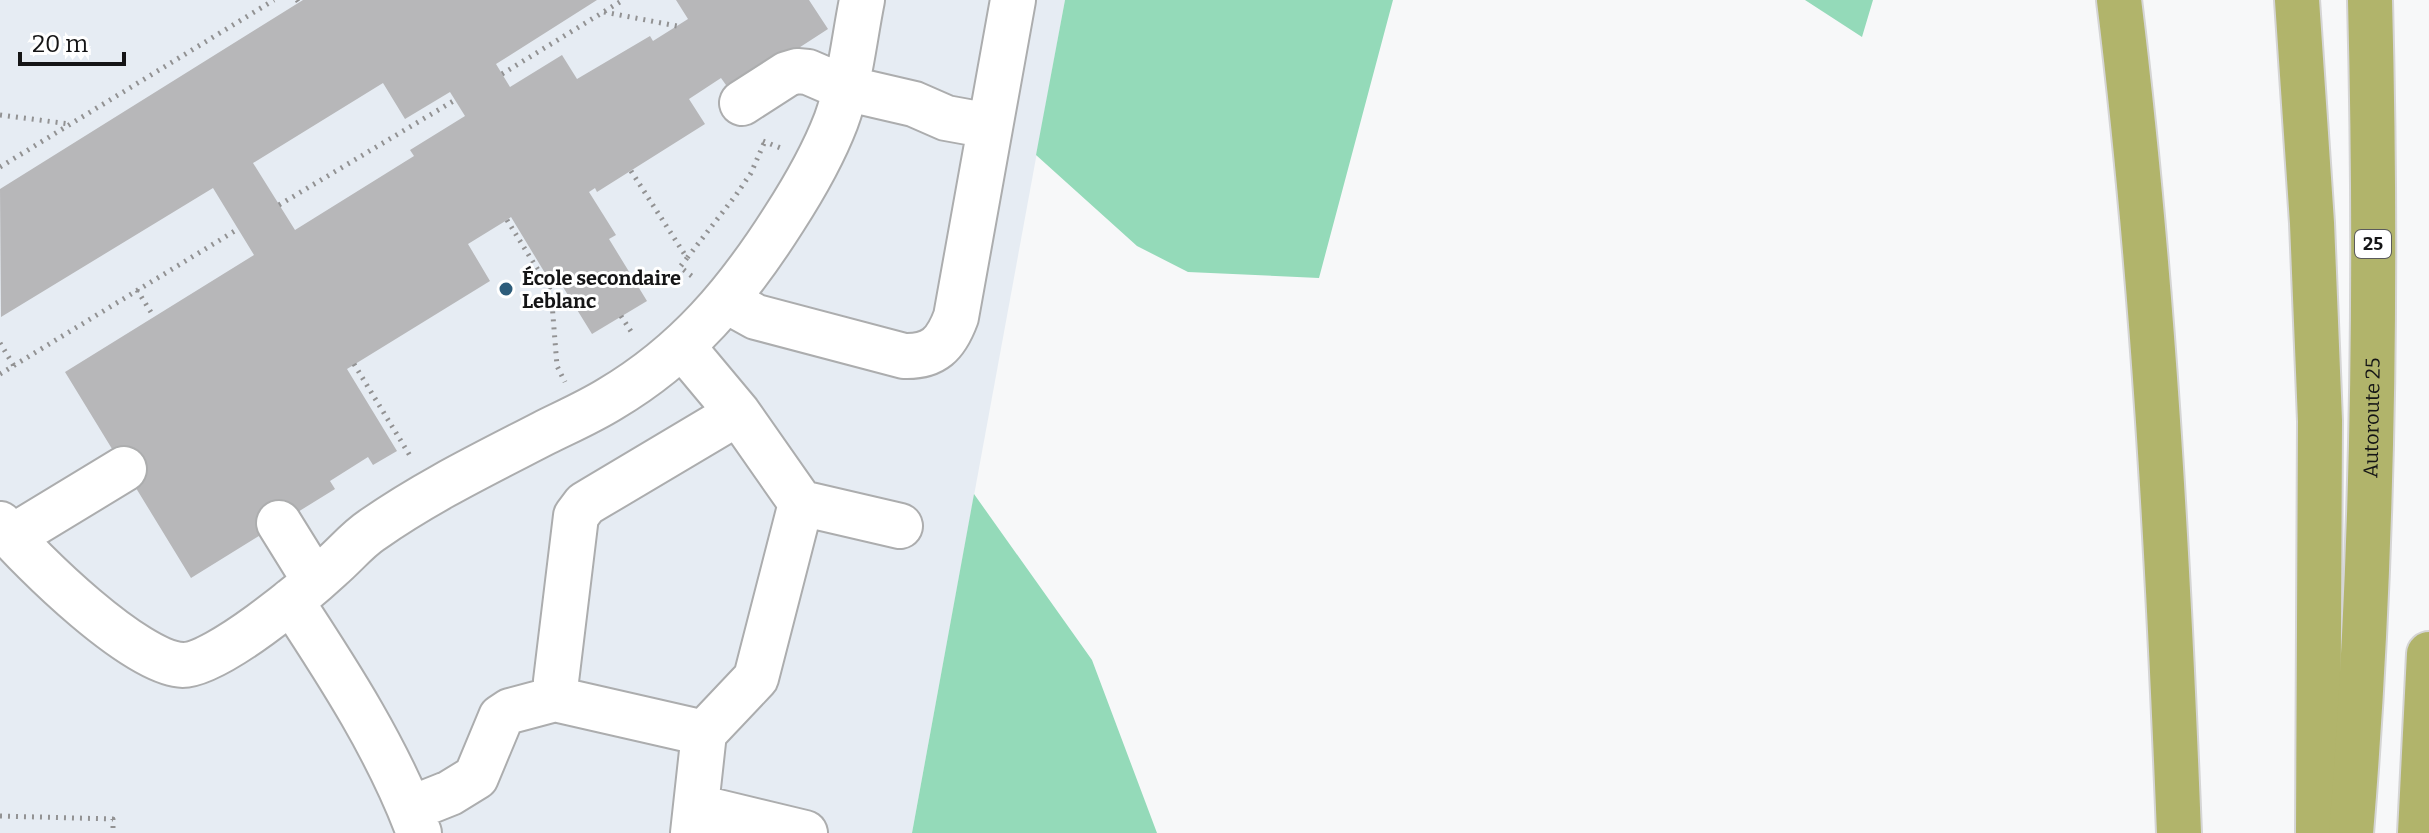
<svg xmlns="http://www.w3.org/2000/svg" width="2429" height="833" font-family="Bitter,serif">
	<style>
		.built { fill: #e6ecf3 }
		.forest { fill: #94dab9 }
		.building { fill: #b7b7b9; fill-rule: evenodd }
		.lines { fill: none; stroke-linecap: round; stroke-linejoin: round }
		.minor-casing { stroke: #acadae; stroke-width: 48 }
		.highway-casing { stroke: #d5d5d5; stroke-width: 48 }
		.path { stroke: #929293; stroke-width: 5; stroke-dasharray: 2 6; stroke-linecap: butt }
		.minor { stroke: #fff; stroke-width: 44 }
		.highway { stroke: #b1b46b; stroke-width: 44 }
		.poi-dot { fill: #2d5c7a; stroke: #fff; stroke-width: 3 }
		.labels { text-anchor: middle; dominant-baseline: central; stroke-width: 6; stroke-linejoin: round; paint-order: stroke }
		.shield { fill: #fff; stroke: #5b5b5c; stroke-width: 2 }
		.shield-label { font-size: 18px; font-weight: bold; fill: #151516 }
		.poi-label { font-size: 20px; font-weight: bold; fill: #151516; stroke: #fff; text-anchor: start }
		.street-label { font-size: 20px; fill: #151516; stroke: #fff }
	</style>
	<rect width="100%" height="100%" fill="#f7f8f9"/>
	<path class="built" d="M 0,0 L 1065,0 L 912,833 L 0,833 Z"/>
	<path class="forest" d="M 1065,0 L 1393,0 L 1319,278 L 1188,272 L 1137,246 L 1036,155 Z
		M 1805,0 L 1873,0 L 1862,37 Z
		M 974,494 L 1092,660 L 1157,833 L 912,833 Z"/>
	<path class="building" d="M 303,0 L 597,0 L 496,64 L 510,87 L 562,55 L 577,79 L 650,36 L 653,41 L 688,19 L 676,0 L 809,0 L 828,29 L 731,92 L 721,78 L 689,99 L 705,124 L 597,192 L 595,188 L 589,192 L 616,235 L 609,239 L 647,301 L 592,334 L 555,274 L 548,278 L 511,217 L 507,220 L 468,244 L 490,281 L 347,369 L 397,451 L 373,465 L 368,457 L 330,481 L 335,489 L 191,578 L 65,372 L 254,255 L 213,188 L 1,317 L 0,189 ZM 383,83 L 405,119 L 450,92 L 465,116 L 410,150 L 414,156 L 295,230 L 253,163 Z"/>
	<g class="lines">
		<defs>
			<path id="minor" d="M 742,103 L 787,74 L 797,71 L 808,72 L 845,88 L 914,104 L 946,118 L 990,126
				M 727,301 L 756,317 L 904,356 C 934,357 946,344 956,317 L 1013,0
				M 682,346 L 738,413 L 801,503 L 756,678 L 704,733 L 693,833
				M 801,503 L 900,526
				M 279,523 L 315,581
				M 0,524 C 31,561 136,664 183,665 C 217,665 305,591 331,567 C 345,555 357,540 372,530 C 426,492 486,463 544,433 C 566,422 589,412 610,399 C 686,354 737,293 784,219 C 804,188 823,155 836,121 C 850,83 854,40 862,0
				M 12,537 L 124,469
				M 291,601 C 339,674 389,751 419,833
				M 704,733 L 555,699 L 556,681 L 576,516 L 585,504 L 595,498 L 738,413
				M 697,807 L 805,833
				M 410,809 L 450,793 L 476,777 L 501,717 L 510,711 L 555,699"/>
			<g id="highway">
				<path d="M 2119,0 C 2153,276 2168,555 2179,833"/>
				<path d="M 2297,0 L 2312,223 L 2320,421 L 2318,833"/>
				<path id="s1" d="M 2351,833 C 2374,556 2377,277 2370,0"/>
				<path d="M 2420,833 L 2429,654"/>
			</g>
		</defs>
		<use href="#minor" class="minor-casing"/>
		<use href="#highway" class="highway-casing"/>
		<path class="path" d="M 297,0 L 299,3
			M 604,12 L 677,26
			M 502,74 L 623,0
			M 0,115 L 70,124
			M 763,141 L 783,149
			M 0,167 L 274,0
			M 631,171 L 687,258 L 736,195 L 751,173 L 765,141
			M 279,205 L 455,100
			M 507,220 L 551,291 L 557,366 L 565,382
			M 687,258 L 680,267 L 693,277
			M 137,290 L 154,317
			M 621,316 L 634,336
			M 0,343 L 14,366
			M 354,364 L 412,459
			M 0,374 L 238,229
			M 0,816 L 113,819 L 113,833"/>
		<use href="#minor" class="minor"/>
		<use href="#highway" class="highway"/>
	</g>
	<circle class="poi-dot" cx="506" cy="289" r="8"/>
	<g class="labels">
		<rect class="shield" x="2355" y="230" width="36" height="28" rx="6"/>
		<g class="shield-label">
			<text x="2373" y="244">25</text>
		</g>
		<g class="poi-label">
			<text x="522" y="278">École secondaire<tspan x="522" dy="23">Leblanc</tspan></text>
		</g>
		<g class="street-label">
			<text stroke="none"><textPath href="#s1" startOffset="416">Autoroute 25</textPath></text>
		</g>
	</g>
	<path d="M20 52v12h104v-12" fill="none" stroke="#151516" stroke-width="4"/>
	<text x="32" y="52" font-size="24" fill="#151516" stroke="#ffffff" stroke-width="6" paint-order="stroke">20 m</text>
</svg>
